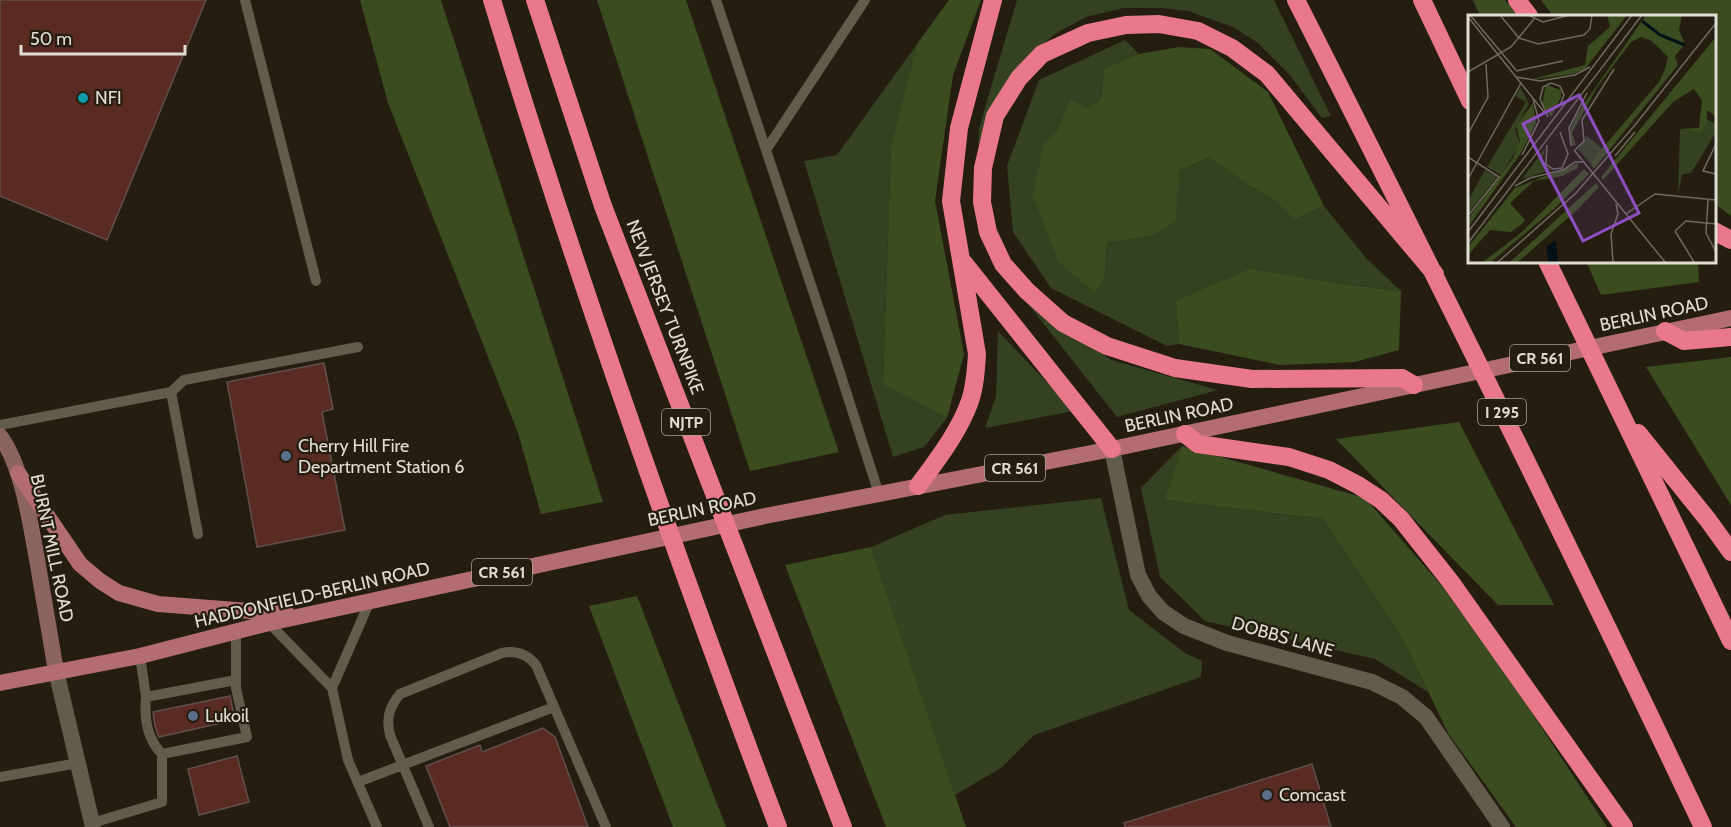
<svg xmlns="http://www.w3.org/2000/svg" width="1731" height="827" font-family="Cabin,sans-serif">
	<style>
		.green { fill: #354222 }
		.forest { fill: #3b4d20 }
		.building { fill: #5a2b22; stroke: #614f4b; stroke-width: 1.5 }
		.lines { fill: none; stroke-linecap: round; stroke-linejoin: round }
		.service { stroke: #635b4c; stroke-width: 10 }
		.minor { stroke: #635b4c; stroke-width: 16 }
		.secondary { stroke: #8b645f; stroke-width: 16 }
		.primary { stroke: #b36d71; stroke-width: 16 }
		.motorway { stroke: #e9798a; stroke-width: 18 }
		.culture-dot { fill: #0f9aa8; stroke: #241d10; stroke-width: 2 }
		.service-dot { fill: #5c6f8a; stroke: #241d10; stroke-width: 2 }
		.labels { text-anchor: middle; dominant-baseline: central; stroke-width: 4.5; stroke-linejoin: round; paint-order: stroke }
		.shield { fill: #241d10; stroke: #a8a399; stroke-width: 1.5 }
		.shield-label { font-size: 16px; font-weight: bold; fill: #e1ddd4 }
		.poi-label { font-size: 18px; fill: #e1ddd4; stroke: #241d10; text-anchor: start }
		.street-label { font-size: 18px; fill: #e1ddd4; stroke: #241d10 }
		.inset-river { fill: none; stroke: #011117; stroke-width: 3 }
		.inset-road { fill: none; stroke: #706a5e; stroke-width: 1.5 }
		.view { fill: #8f4fc3; fill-opacity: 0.15; stroke: #8f4fc3; stroke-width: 3 }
		.inset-edge { fill: none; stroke: #e1ddd4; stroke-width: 3 }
	</style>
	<rect width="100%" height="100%" fill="#241d10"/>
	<path class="green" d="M 1017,0 L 1274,0 L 1331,116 L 1322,118 L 1290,75 L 1258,43 L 1233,27 L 1188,11 L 1161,8 L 1123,8 L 1086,17 L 1055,34 L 1026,58 L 985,125 L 978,146 L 979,129 L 989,94 Z
		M 1125,40 L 1139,54 L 1104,68 L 1101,99 L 1088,108 L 1070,100 L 1058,129 L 1044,143 L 1105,276 L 1107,243 L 1154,235 L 1179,171 L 1211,157 L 1248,185 L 1273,199 L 1294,220 L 1324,206 L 1366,258 L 1401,291 L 1333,283 L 1176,301 L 1179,344 L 1167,346 L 1051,288 L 1013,232 L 1007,166 L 1039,80 Z
		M 917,44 L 891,146 L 883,383 L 947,418 L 924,447 L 893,457 L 804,161 L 837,155 Z
		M 1021,295 L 1111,360 L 1218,390 L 1117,417 Z
		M 998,331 L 1074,411 L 985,428 L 996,396 Z
		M 1182,446 L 1164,500 L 1323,519 L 1402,637 L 1428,692 L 1375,659 L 1205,621 L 1160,577 L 1141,488 Z
		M 1101,498 L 1129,610 L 1185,653 L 1202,661 L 1201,677 L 1034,735 L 1001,768 L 955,795 L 871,547 L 945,515 Z"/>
	<path class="forest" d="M 360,0 L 441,0 L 603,502 L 541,514 L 518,433 L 388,103 Z
		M 597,0 L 686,0 L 839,452 L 750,471 Z
		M 949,0 L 981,0 L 953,75 L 935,201 L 964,354 L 947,418 L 883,384 L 891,146 L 917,44 Z
		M 1473,0 L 1505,0 L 1518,16 L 1480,16 Z
		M 1541,0 L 1731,0 L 1731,216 L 1715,204 L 1714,16 L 1553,16 Z
		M 1179,47 L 1210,49 L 1268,92 L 1324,206 L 1294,220 L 1273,199 L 1248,185 L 1210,157 L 1179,171 L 1176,221 L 1154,235 L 1107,243 L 1105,276 L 1095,293 L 1058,261 L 1033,195 L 1044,143 L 1058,129 L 1070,99 L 1088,108 L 1101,99 L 1104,68 L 1139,54 Z
		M 1586,261 L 1698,261 L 1699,282 L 1601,295 Z
		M 1250,269 L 1333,283 L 1401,291 L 1399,350 L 1355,362 L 1280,365 L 1179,344 L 1176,301 Z
		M 1731,357 L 1731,505 L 1646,367 Z
		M 1459,422 L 1554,605 L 1498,605 L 1336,439 Z
		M 1182,446 L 1365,498 L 1442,586 L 1520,695 L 1607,827 L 1516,827 L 1448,733 L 1402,637 L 1323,519 L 1164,500 Z
		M 871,547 L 955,795 L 966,827 L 886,827 L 785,565 Z
		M 637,596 L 726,827 L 673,827 L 589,606 Z"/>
	<path class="building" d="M 0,0 L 206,0 L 107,240 L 0,196 Z
		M 324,363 L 333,409 L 322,412 L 345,530 L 257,547 L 227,382 Z
		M 230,696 L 235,720 L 159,737 L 155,726 L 153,712 Z
		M 543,728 L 555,737 L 588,827 L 450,827 L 426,766 L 480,745 L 482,752 Z
		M 237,756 L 249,802 L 199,815 L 188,769 Z
		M 1312,764 L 1331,827 L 1125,827 L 1124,823 Z"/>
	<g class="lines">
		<path class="service" d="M 245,0 L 316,281
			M 716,0 L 835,357 L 879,494
			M 766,150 L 865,0
			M 171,392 L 184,380 L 358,347
			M 0,425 L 171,392 L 198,534
			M 269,623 L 332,688 L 348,760 L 377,827
			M 140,656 L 146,697 L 236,680
			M 332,688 L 370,601
			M 146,697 C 144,718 147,739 162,754
			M 0,777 L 78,763
			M 358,782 L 554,707
			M 92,823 L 162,802 L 162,754 L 247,737 L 236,688 L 236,632
			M 429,827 L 390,735 C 386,719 389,707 400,694 L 502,653 C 516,650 527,654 536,665 L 606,827"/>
		<path class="minor" d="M 1112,449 L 1138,575 L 1149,596 L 1163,612 L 1184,626 L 1227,643 L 1372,682 L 1402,697 L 1426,717 L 1502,827
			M 56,671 L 93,827"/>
		<path class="secondary" d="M 0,436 C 23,466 31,528 38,565 C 44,600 50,635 56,671"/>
		<path class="primary" d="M 18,473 L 80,564 L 100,581 L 119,593 L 158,604 L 287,614
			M 0,683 L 140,656 L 269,623 L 765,516 L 1112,449 L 1731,318"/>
		<path class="motorway" d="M 492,0 C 577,279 675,554 778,827
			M 535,0 L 603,206 L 843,827
			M 1296,0 C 1435,274 1571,549 1703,827
			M 1422,0 L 1470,101
			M 1517,0 L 1529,16
			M 1714,231 L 1731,240
			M 1547,261 L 1731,641
			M 964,263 L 1112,449
			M 1665,331 L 1684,341 L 1731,337
			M 1414,385 L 1402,378 L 1252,379 L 1175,368 L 1107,346 L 1063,323 L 1027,291 L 1003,264 L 988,232 L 982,202 L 983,168 L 995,116 L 1019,78 L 1042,54 L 1088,33 L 1126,25 L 1159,24 L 1198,31 L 1232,48 L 1267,74 L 1435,274
			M 1638,433 L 1708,520 L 1731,552
			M 1185,434 L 1198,444 L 1289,457 L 1329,470 L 1358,485 L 1381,500 L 1401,519 L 1450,581 L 1624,827
			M 918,486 C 937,460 959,432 970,401 C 975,386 976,370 977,354 L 951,201 L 959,128 L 993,0"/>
	</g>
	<circle class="culture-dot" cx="83" cy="98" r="6"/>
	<g class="service-dot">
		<circle cx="286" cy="456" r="6"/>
		<circle cx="193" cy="716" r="6"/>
		<circle cx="1267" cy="795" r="6"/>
	</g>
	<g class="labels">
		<g class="shield">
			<rect x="1510" y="345" width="60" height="26" rx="4.5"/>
			<rect x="1478" y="399" width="48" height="26" rx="4.5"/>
			<rect x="662" y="409" width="48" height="26" rx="4.5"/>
			<rect x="985" y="455" width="60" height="26" rx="4.5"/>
			<rect x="472" y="559" width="60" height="26" rx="4.5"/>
		</g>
		<g class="shield-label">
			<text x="1540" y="358">CR 561</text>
			<text x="1502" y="412">I 295</text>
			<text x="686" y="422">NJTP</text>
			<text x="1015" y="468">CR 561</text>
			<text x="502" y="572">CR 561</text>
		</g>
		<g class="poi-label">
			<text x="95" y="98">NFI</text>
			<text x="298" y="446">Cherry Hill Fire<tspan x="298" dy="21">Department Station 6</tspan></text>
			<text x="205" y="716">Lukoil</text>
			<text x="1279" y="795">Comcast</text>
		</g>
		<g class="street-label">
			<text transform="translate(665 307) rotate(69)">NEW JERSEY TURNPIKE</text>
			<text transform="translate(1654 314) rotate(-12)">BERLIN ROAD</text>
			<text transform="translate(1179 415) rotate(-12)">BERLIN ROAD</text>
			<text transform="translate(702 509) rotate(-12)">BERLIN ROAD</text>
			<text transform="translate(52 548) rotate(78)">BURNT MILL ROAD</text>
			<text transform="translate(312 595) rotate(-13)">HADDONFIELD-BERLIN ROAD</text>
			<text transform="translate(1283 637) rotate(16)">DOBBS LANE</text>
		</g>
	</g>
	<g transform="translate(1468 15)">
		<rect width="248" height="248" fill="#241d10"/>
		<path d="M 52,72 L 61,89 L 47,114 L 52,129 L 33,160 L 19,152 L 58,87 L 47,81 ZM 238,104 L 247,108 L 247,119 L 223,158 L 214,159 L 210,180 L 212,114 L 231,118 ZM 119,121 L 135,134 L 122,148 L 110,134 ZM 77,133 L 74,145 L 83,155 L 54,164 ZM 17,155 L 29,162 L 0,199 L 0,186 Z" fill="#354222"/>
		<path d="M 139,0 L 159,0 L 117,54 L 105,59 L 61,65 L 117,50 L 120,31 L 142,12 ZM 178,0 L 214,0 L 211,15 L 217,29 L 207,41 L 210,50 L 126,154 L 122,148 L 191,67 L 197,54 L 200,42 L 184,26 L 173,22 L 163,27 L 130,71 L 104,118 L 108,130 L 104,131 L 101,117 L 109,99 ZM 247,23 L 247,101 L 239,95 L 239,109 L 231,118 L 212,114 L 231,113 L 234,85 L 226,74 L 205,87 L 135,165 L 133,162 ZM 78,70 L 93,75 L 93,82 L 83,102 L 74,89 ZM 65,88 L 68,108 L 53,138 L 0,212 L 0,204 L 45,143 L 52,126 L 48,111 ZM 110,148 L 110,153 L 94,161 L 66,166 L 42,188 L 57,205 L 55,208 L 43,217 L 22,215 L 0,240 L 0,232 L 47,173 ZM 116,154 L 121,159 L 86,194 L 23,247 L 15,247 L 54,217 ZM 128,168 L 131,172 L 108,196 L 50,247 L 42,247 Z" fill="#3b4d20"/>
		<path d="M 88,225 L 90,247 L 81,247 L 78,232 Z" fill="#011117"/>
		<path class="inset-river" d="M 174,6 L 192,20 L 217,30"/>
		<path class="inset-road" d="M 2,0 L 48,55M 32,0 L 51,23 L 70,29 L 116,20 L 122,14 L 124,0M 60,0 L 75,7 L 102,0M 0,2 L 76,97M 48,56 L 95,46M 0,57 L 43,32 L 66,4M 48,62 L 72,66 L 107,60 L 122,52M 80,102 L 72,84 L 75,72 L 83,68 L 92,71 L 96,80 L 92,90M 0,119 L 20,82 L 18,49M 248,129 L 235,156 L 248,159M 79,130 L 78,149 L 85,154 L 94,153 L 100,139 L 92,117M 103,131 L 101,113 L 119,78M 106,135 L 197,247M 107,135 L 116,126 L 114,105 L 146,54M 54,140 L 71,106 L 65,84M 147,141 L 167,117M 0,142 L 31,162 L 0,201M 0,164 L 53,68M 47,171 L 62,163 L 95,155 L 107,147 L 116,147M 240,185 L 238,218 L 248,237M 158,199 L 187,179 L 248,185M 207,216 L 218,206 L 248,209M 207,216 L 226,247M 0,217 L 164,0M 0,228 L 174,0M 30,247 L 108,178 L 167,110 L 248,8M 145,247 L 143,219 L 150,199 L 148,189"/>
		<path class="view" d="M 111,80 L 171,198 L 115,226 L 55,109 Z"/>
		<rect width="248" height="248" class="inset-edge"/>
	</g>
	<path d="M21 45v9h164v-9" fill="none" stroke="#e1ddd4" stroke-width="3"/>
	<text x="30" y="45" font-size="18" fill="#e1ddd4" stroke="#241d10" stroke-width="4.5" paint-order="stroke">50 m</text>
</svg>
